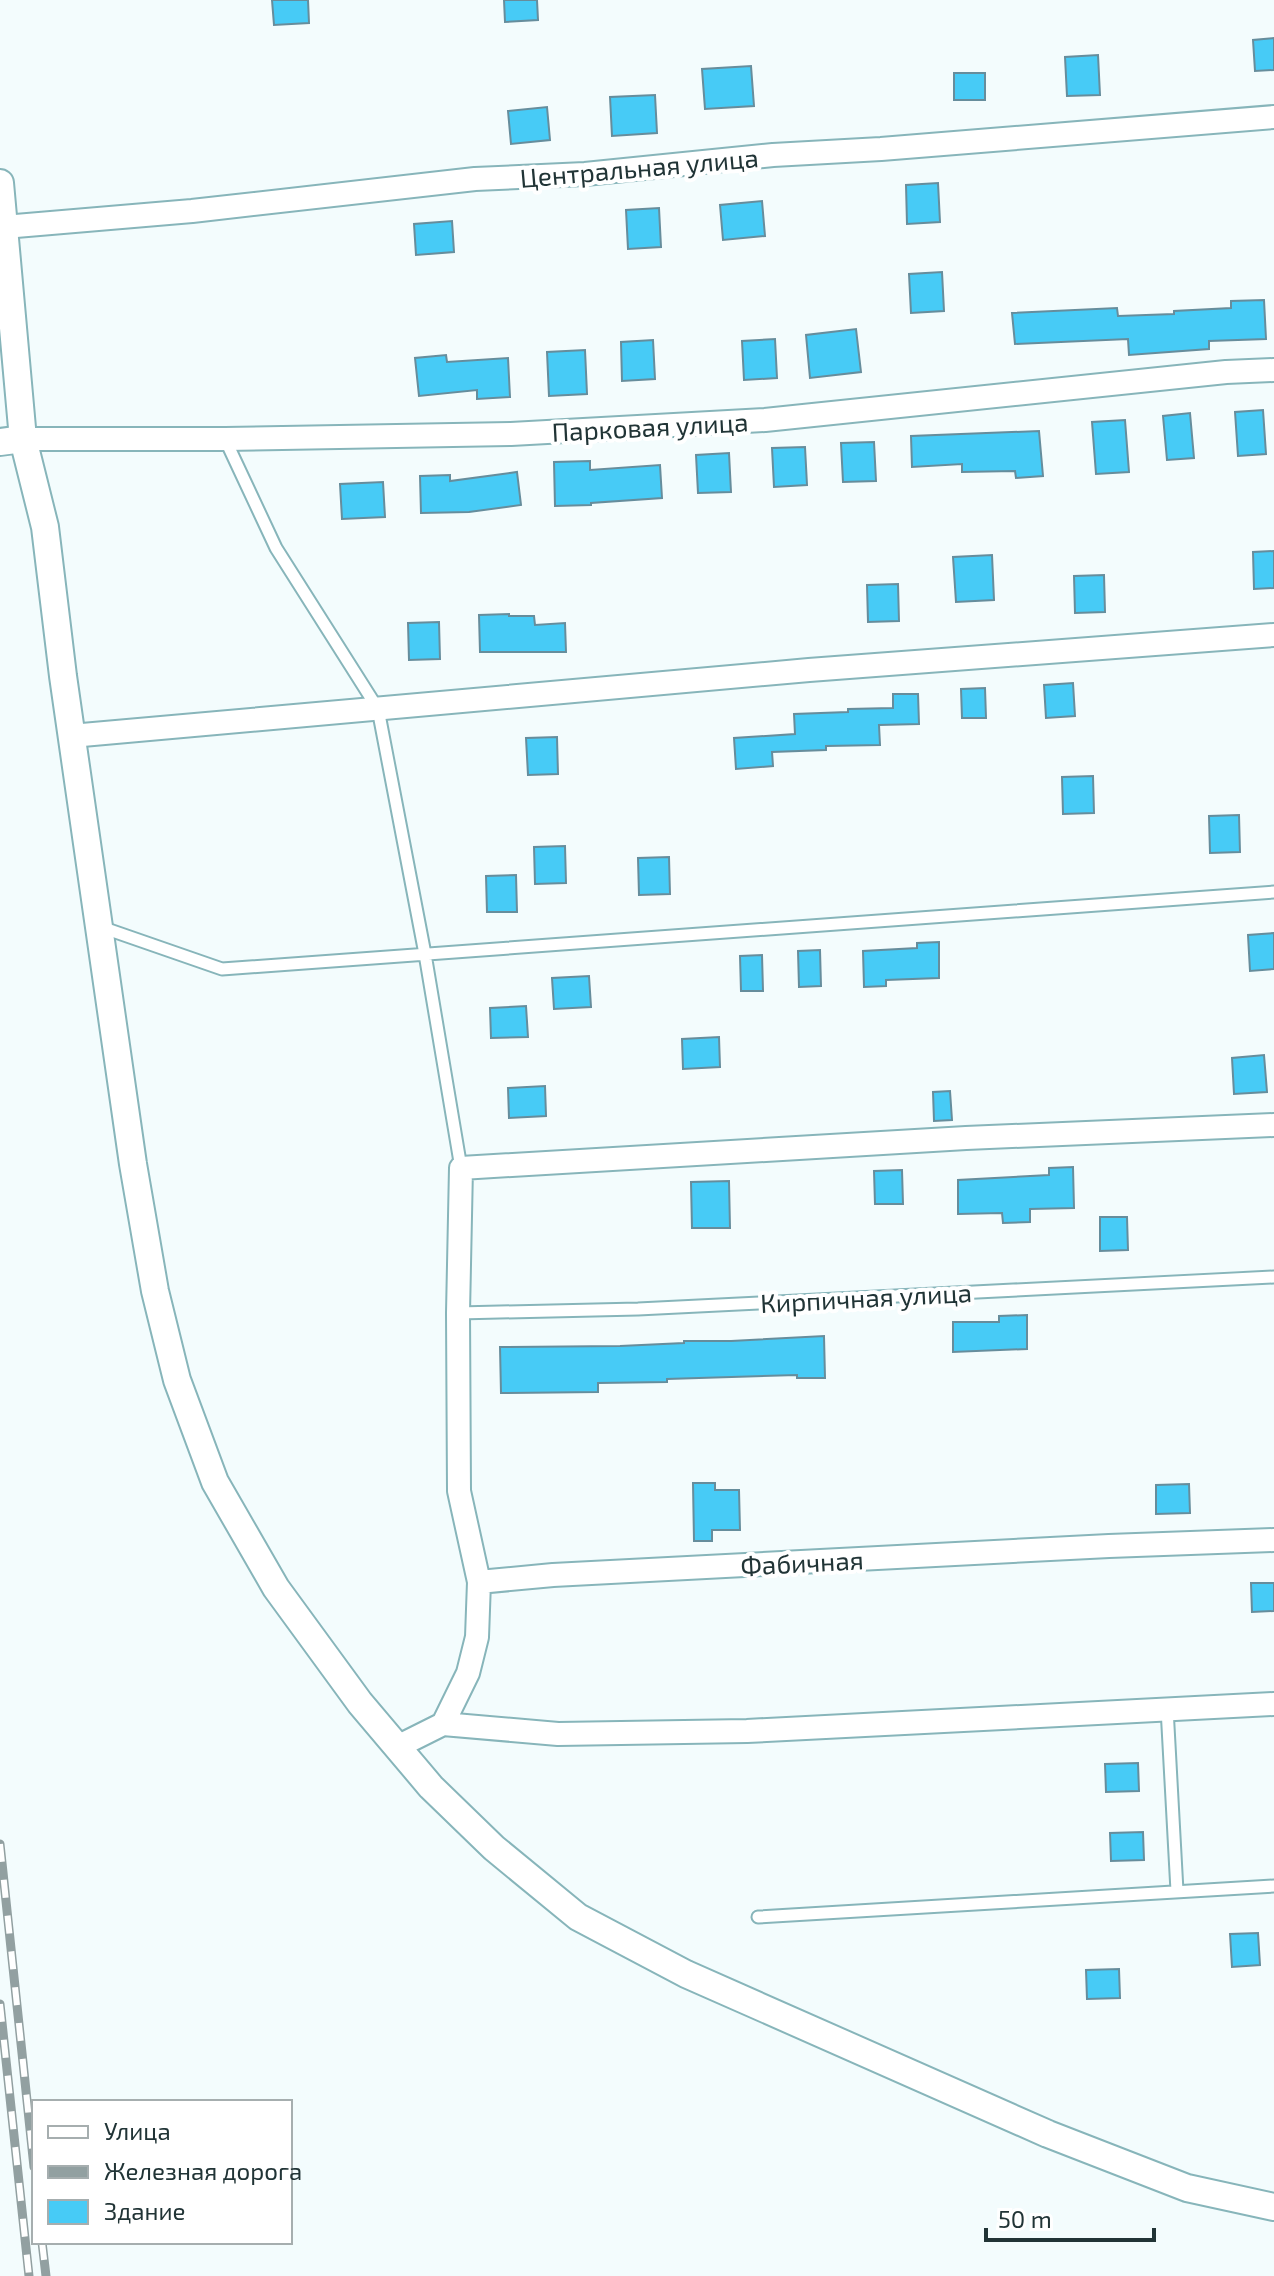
<svg xmlns="http://www.w3.org/2000/svg" width="1274" height="2276" font-family="'Exo 2',sans-serif">
	<style>
		.building { fill: #47cbf6; stroke: #668d9c; stroke-width: 2 }
		.lines { fill: none; stroke-linecap: round; stroke-linejoin: round }
		.service-casing { stroke: #87b5ba; stroke-width: 15 }
		.minor-casing { stroke: #87b5ba; stroke-width: 26 }
		.tertiary-casing { stroke: #87b5ba; stroke-width: 30 }
		.service { stroke: #fff; stroke-width: 11 }
		.minor { stroke: #fff; stroke-width: 22 }
		.tertiary { stroke: #fff; stroke-width: 26 }
		.rail-casing { stroke: #92a0a1; stroke-width: 9 }
		.rail { stroke: #fff; stroke-width: 6; stroke-dasharray: 18; stroke-linecap: butt }
		.labels { text-anchor: middle; dominant-baseline: central; stroke-width: 8; stroke-linejoin: round; paint-order: stroke }
		.street-label { font-size: 26px; fill: #213436; stroke: #fff }
	</style>
	<rect width="100%" height="100%" fill="#f3fcfd"/>
	<path class="building" d="M 272,0 L 308,0 L 309,23 L 274,25 Z
		M 504,0 L 537,0 L 538,20 L 505,22 Z
		M 1274,38 L 1274,70 L 1255,71 L 1253,40 Z
		M 1098,55 L 1100,95 L 1067,96 L 1065,57 Z
		M 751,66 L 754,106 L 705,109 L 702,69 Z
		M 954,73 L 985,73 L 985,100 L 954,100 Z
		M 655,95 L 657,133 L 612,136 L 610,97 Z
		M 547,107 L 550,140 L 511,144 L 508,111 Z
		M 938,183 L 940,222 L 907,224 L 906,185 Z
		M 762,201 L 765,236 L 723,240 L 720,205 Z
		M 659,208 L 661,247 L 628,249 L 626,210 Z
		M 452,221 L 454,252 L 416,255 L 414,224 Z
		M 942,272 L 944,311 L 911,313 L 909,274 Z
		M 1264,300 L 1266,339 L 1209,341 L 1209,349 L 1129,355 L 1128,339 L 1015,344 L 1012,313 L 1117,308 L 1118,316 L 1174,314 L 1174,311 L 1231,308 L 1231,301 Z
		M 856,329 L 861,372 L 810,378 L 806,335 Z
		M 775,339 L 777,378 L 744,380 L 742,341 Z
		M 653,340 L 655,379 L 622,381 L 621,342 Z
		M 585,350 L 587,394 L 549,396 L 547,352 Z
		M 446,355 L 447,362 L 508,358 L 510,397 L 477,399 L 477,390 L 419,396 L 415,358 Z
		M 1263,410 L 1266,454 L 1238,456 L 1235,412 Z
		M 1190,413 L 1194,458 L 1167,460 L 1163,416 Z
		M 1125,420 L 1129,472 L 1096,474 L 1092,422 Z
		M 1039,431 L 1043,476 L 1016,478 L 1015,471 L 962,472 L 962,464 L 912,467 L 911,436 Z
		M 874,442 L 876,481 L 843,482 L 841,443 Z
		M 805,447 L 807,485 L 774,487 L 772,448 Z
		M 729,453 L 731,492 L 698,493 L 696,455 Z
		M 590,461 L 590,470 L 660,465 L 662,498 L 591,503 L 591,505 L 555,506 L 554,462 Z
		M 517,472 L 521,505 L 469,512 L 421,513 L 420,476 L 450,475 L 450,481 Z
		M 383,482 L 385,517 L 342,519 L 340,484 Z
		M 1274,551 L 1274,588 L 1254,589 L 1253,552 Z
		M 992,555 L 994,600 L 956,602 L 953,557 Z
		M 1104,575 L 1105,612 L 1075,613 L 1074,576 Z
		M 898,584 L 899,621 L 868,622 L 867,585 Z
		M 509,614 L 509,616 L 534,616 L 535,625 L 565,623 L 566,652 L 480,652 L 479,615 Z
		M 439,622 L 440,659 L 409,660 L 408,623 Z
		M 1073,683 L 1075,716 L 1046,718 L 1044,685 Z
		M 985,688 L 986,718 L 962,718 L 961,689 Z
		M 893,694 L 918,694 L 919,724 L 879,725 L 880,745 L 826,746 L 826,750 L 772,752 L 773,766 L 736,769 L 734,738 L 795,734 L 794,714 L 848,712 L 848,709 L 893,708 Z
		M 557,737 L 558,774 L 528,775 L 526,738 Z
		M 1093,776 L 1094,813 L 1063,814 L 1062,777 Z
		M 1239,815 L 1240,852 L 1210,853 L 1209,816 Z
		M 565,846 L 566,883 L 535,884 L 534,847 Z
		M 669,857 L 670,894 L 639,895 L 638,858 Z
		M 516,875 L 517,912 L 487,912 L 486,876 Z
		M 1274,933 L 1274,969 L 1250,971 L 1248,935 Z
		M 939,942 L 939,978 L 886,980 L 886,986 L 864,987 L 863,951 L 917,948 L 917,943 Z
		M 820,950 L 821,986 L 799,987 L 798,951 Z
		M 762,955 L 763,991 L 741,991 L 740,956 Z
		M 589,976 L 591,1007 L 554,1009 L 552,978 Z
		M 526,1006 L 528,1037 L 491,1038 L 490,1008 Z
		M 719,1037 L 720,1067 L 683,1069 L 682,1039 Z
		M 1264,1055 L 1267,1092 L 1234,1094 L 1232,1058 Z
		M 545,1086 L 546,1116 L 509,1118 L 508,1088 Z
		M 950,1091 L 952,1120 L 934,1121 L 933,1092 Z
		M 1073,1167 L 1074,1208 L 1030,1209 L 1030,1222 L 1003,1223 L 1002,1213 L 958,1214 L 958,1180 L 1049,1175 L 1049,1168 Z
		M 902,1170 L 903,1204 L 875,1204 L 874,1171 Z
		M 729,1181 L 730,1228 L 692,1228 L 691,1182 Z
		M 1100,1217 L 1127,1217 L 1128,1250 L 1100,1251 Z
		M 1027,1315 L 1027,1349 L 953,1352 L 953,1322 L 999,1322 L 999,1316 Z
		M 824,1336 L 825,1378 L 797,1378 L 797,1375 L 667,1379 L 667,1382 L 598,1383 L 598,1392 L 501,1393 L 500,1347 L 620,1346 L 684,1343 L 684,1341 L 731,1341 Z
		M 693,1483 L 715,1483 L 715,1490 L 739,1490 L 740,1530 L 712,1530 L 712,1541 L 694,1541 Z
		M 1189,1484 L 1190,1513 L 1156,1514 L 1156,1485 Z
		M 1251,1583 L 1274,1583 L 1274,1611 L 1252,1612 Z
		M 1138,1763 L 1139,1791 L 1106,1792 L 1105,1764 Z
		M 1143,1832 L 1144,1860 L 1111,1861 L 1110,1833 Z
		M 1258,1933 L 1260,1965 L 1232,1967 L 1230,1934 Z
		M 1119,1969 L 1120,1998 L 1087,1999 L 1086,1970 Z"/>
	<g class="lines">
		<defs>
			<path id="service" d="M 225,439 L 276,548 L 378,709 L 425,954 L 461,1168
				M 101,927 L 222,969 L 1274,892
				M 458,1313 L 638,1309 L 1274,1277
				M 1167,1708 L 1177,1891
				M 758,1917 L 1274,1886"/>
			<path id="minor" d="M 4,227 L 192,211 L 475,179 L 585,174 L 773,155 L 881,149 L 1274,117
				M 23,439 L 225,439 L 511,434 L 765,420 L 1226,372 L 1274,370
				M 71,736 L 809,670 L 1274,635
				M 479,1582 L 459,1491 L 458,1313 L 461,1168 L 966,1138 L 1274,1125
				M 443,1724 L 468,1673 L 477,1637 L 479,1582 L 553,1575 L 1109,1546 L 1274,1540
				M 397,1747 L 443,1724 L 558,1734 L 747,1731 L 1274,1704"/>
			<path id="tertiary" d="M 0,183 L 23,439
				M 0,442 L 23,439 L 45,527 L 63,676 L 133,1164 L 155,1291 L 177,1380 L 215,1482 L 276,1588 L 360,1703 L 431,1787 L 494,1848 L 578,1917 L 686,1974 L 1048,2134 L 1187,2188 L 1274,2207"/>
		</defs>
		<use href="#service" class="service-casing"/>
		<use href="#minor" class="minor-casing"/>
		<use href="#tertiary" class="tertiary-casing"/>
		<use href="#service" class="service"/>
		<use href="#minor" class="minor"/>
		<use href="#tertiary" class="tertiary"/>
		<defs>
			<path id="rail" d="M 0,1844 L 34,2167
				M 0,2004 L 29,2276
				M 42,2242 L 46,2276"/>
		</defs>
		<use href="#rail" class="rail-casing"/>
		<use href="#rail" class="rail"/>
	</g>
	<g class="labels">
		<g class="street-label">
			<text transform="translate(639 167) rotate(-5)">Центральная улица</text>
			<text transform="translate(650 426) rotate(-3)">Парковая улица</text>
			<text transform="translate(866 1297) rotate(-3)">Кирпичная улица</text>
			<text transform="translate(802 1562) rotate(-3)">Фабичная</text>
		</g>
	</g>
	<rect x="32" y="2100" width="260" height="144" fill="#ffffff" stroke="#a6aeaf" stroke-width="2"/>
	<rect x="48" y="2126" width="40" height="12" fill="#ffffff" stroke="#a6aeaf" stroke-width="2"/>
	<text x="104" y="2140" font-size="24" fill="#213436">Улица</text>
	<rect x="48" y="2166" width="40" height="12" fill="#92a0a1" stroke="#a6aeaf" stroke-width="2"/>
	<text x="104" y="2180" font-size="24" fill="#213436">Железная дорога</text>
	<rect x="48" y="2200" width="40" height="24" fill="#47cbf6" stroke="#a6aeaf" stroke-width="2"/>
	<text x="104" y="2220" font-size="24" fill="#213436">Здание</text>
	<path d="M986 2228v12h168v-12" fill="none" stroke="#213436" stroke-width="4"/>
	<text x="998" y="2228" font-size="24" fill="#213436" stroke="#ffffff" stroke-width="6" paint-order="stroke">50 m</text>
</svg>
